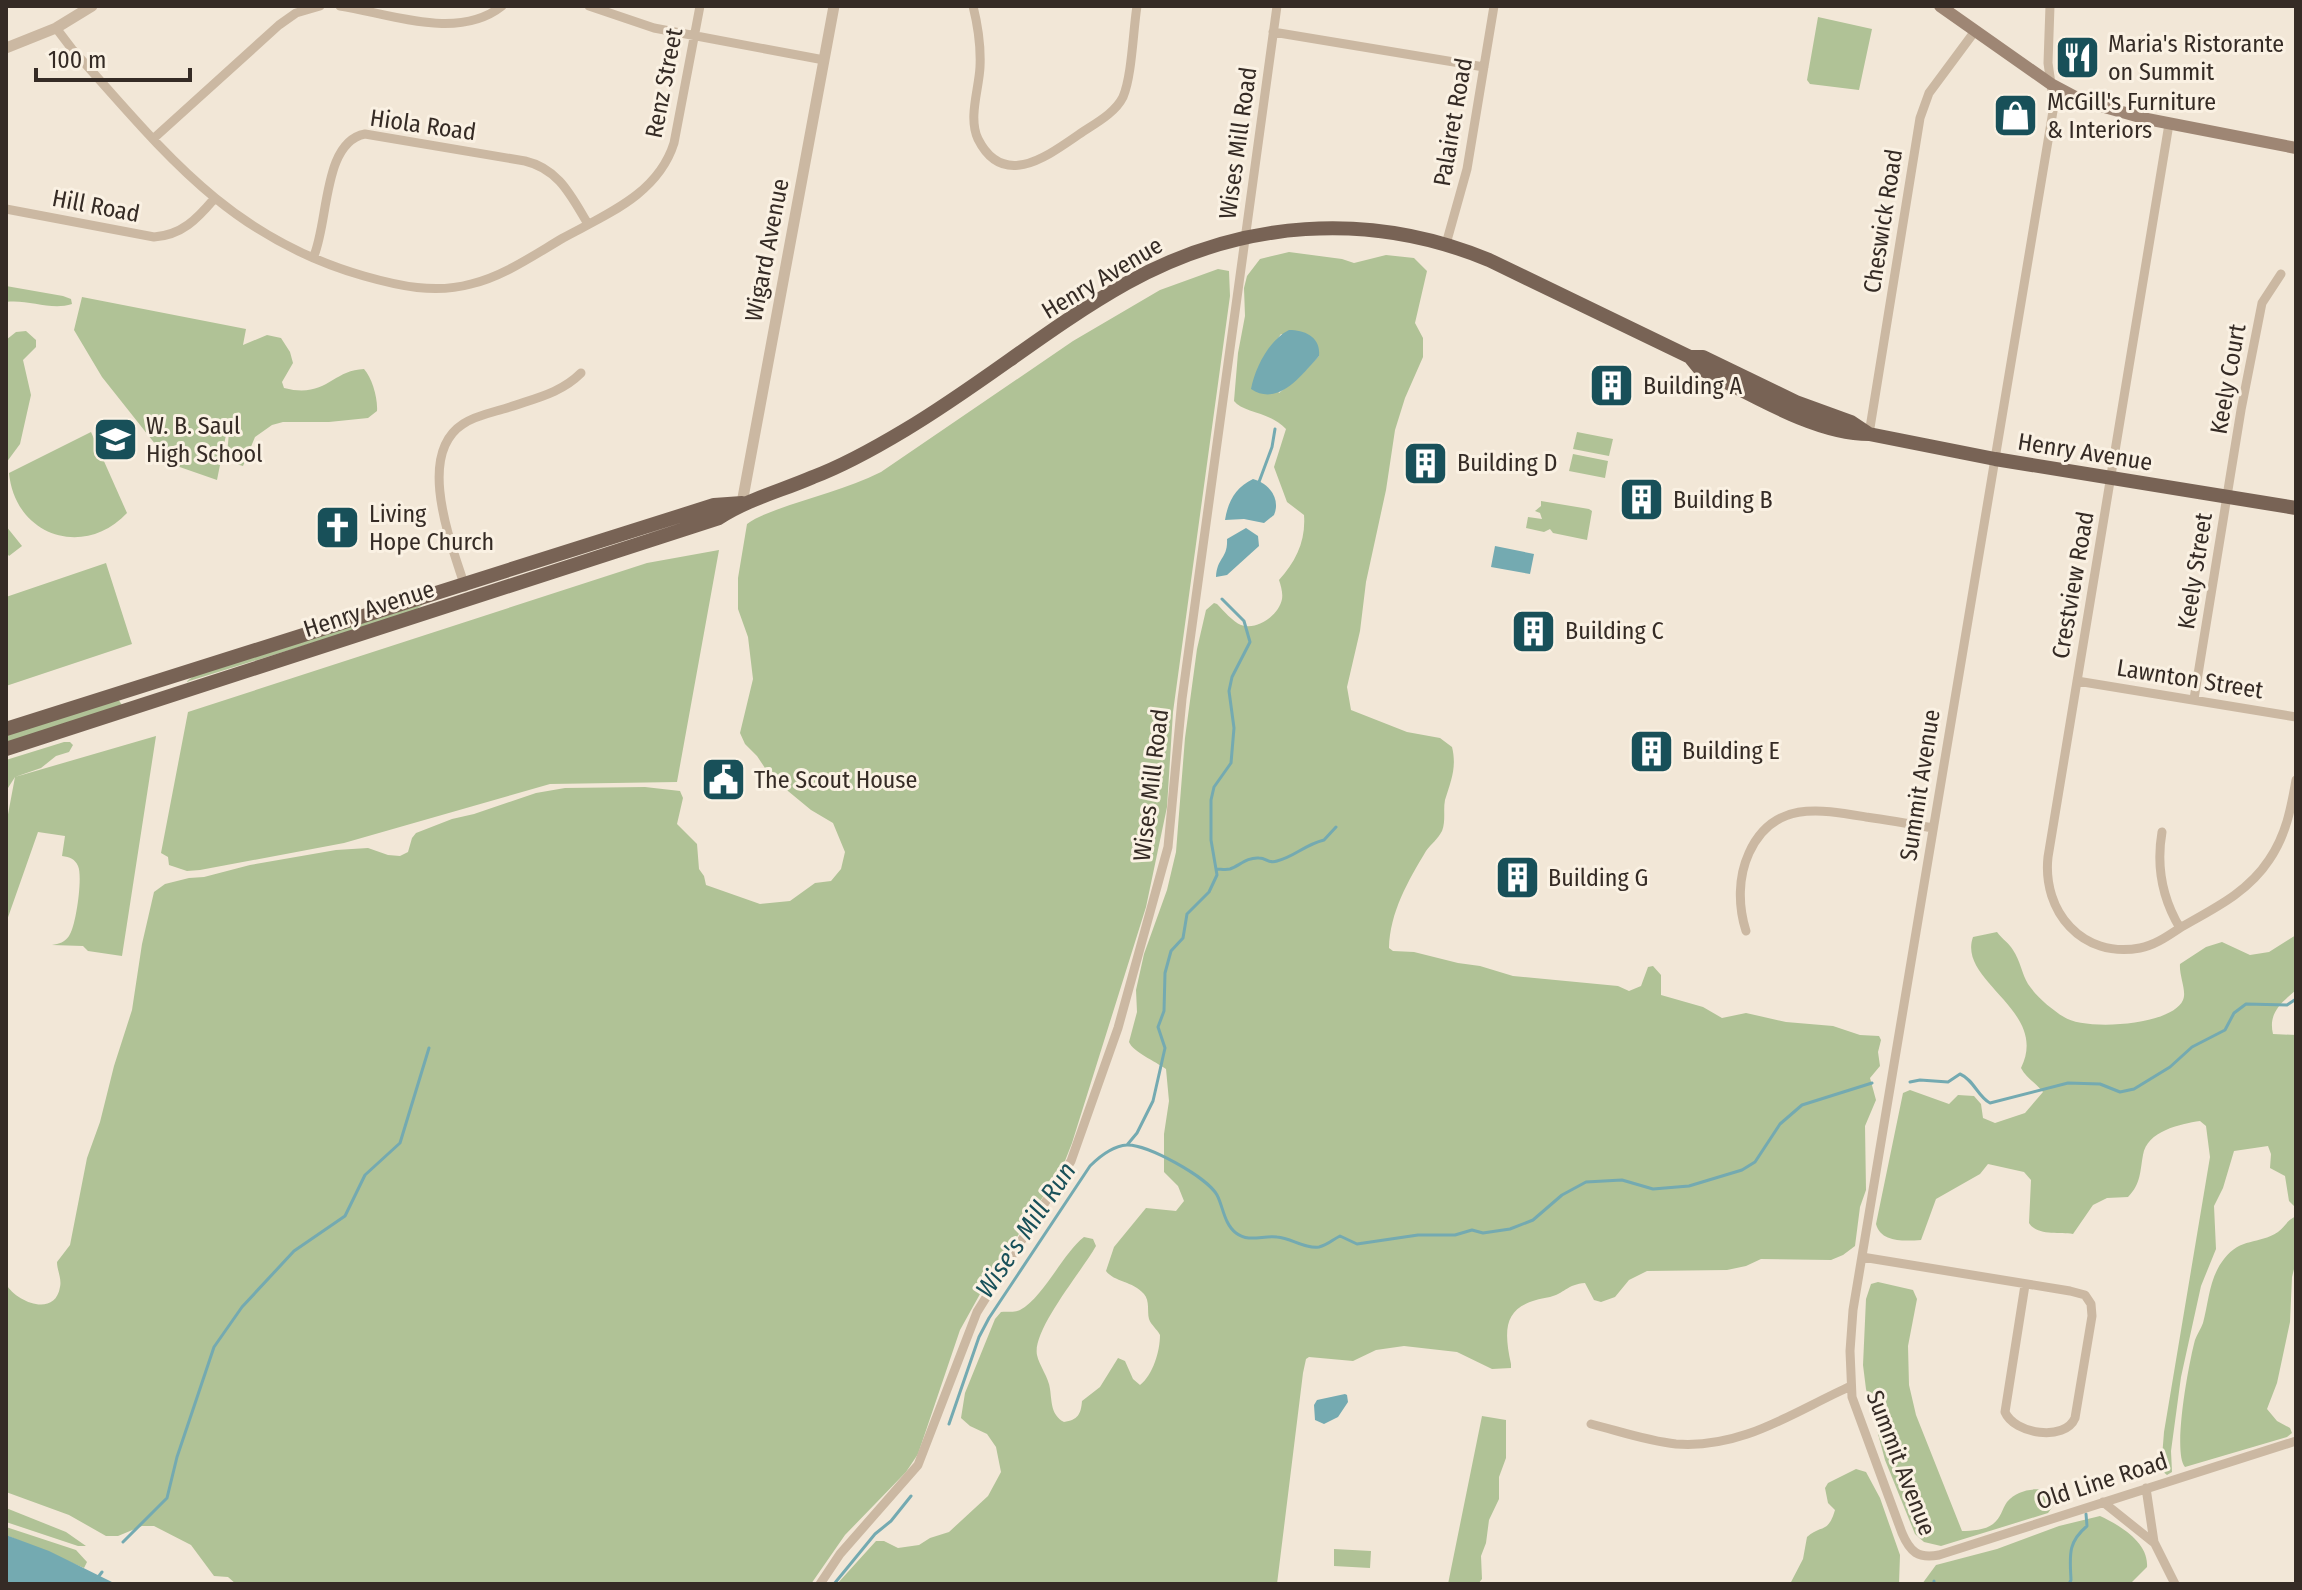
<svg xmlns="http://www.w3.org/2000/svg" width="2302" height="1590" font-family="'Fira Sans Condensed',sans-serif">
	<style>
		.green { fill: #b0c296; fill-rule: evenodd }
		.water { fill: #74aab1 }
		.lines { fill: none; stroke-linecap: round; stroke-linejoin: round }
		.stream { stroke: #74aab1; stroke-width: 3 }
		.minor { stroke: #cbb8a2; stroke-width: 9 }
		.tertiary { stroke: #cbb8a2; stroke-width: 11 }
		.secondary { stroke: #9e8674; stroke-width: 12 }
		.primary { stroke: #786355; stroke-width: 14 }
		.labels { text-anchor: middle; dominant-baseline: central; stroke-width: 6; stroke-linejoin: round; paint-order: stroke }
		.poi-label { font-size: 24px; fill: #352b25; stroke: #faf1e3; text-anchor: start }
		.street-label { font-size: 24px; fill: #352b25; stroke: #faf1e3 }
		.water-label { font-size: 26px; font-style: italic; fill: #185059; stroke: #faf1e3 }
	</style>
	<rect width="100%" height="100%" fill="#f2e7d7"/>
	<path class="green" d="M 1818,17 L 1872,29 L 1859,90 L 1810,84 L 1807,80 Z
		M 1289,252 L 1342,259 L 1354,263 L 1386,255 L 1414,258 L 1427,271 L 1415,323 L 1423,338 L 1423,357 L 1405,398 L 1395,430 L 1386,490 L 1366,582 L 1360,631 L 1347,687 L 1351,710 L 1407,732 L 1440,738 L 1452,747 C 1457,767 1451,781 1445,800 C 1443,810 1446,821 1442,831 C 1438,839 1431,844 1426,851 C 1408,881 1390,912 1389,948 L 1393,951 L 1414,952 L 1458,963 L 1480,966 L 1513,976 L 1618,986 L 1629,991 L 1641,986 L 1648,967 L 1653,966 L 1661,975 L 1661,995 L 1703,1007 L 1722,1018 L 1746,1013 L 1786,1022 L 1833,1026 L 1860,1035 L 1879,1036 L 1881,1040 L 1878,1052 L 1880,1066 L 1870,1078 L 1876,1100 L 1865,1126 L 1866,1190 L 1860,1207 L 1855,1246 L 1843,1255 L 1831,1260 L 1761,1259 L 1746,1266 L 1727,1270 L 1647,1271 L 1629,1280 L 1615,1297 L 1601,1302 L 1594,1300 L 1585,1283 C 1568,1284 1563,1294 1550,1297 C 1506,1304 1502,1323 1511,1364 L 1511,1368 L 1492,1369 L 1457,1352 L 1404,1346 L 1376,1350 L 1353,1361 L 1309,1357 L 1306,1359 L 1303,1373 L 1277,1584 L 837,1584 L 876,1541 L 884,1541 L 898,1548 L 919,1545 L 930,1538 L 949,1532 L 988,1496 L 1001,1472 L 996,1447 L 987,1434 L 970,1426 L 961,1418 L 965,1393 L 995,1319 L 1001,1312 C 1008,1311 1014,1313 1020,1310 C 1044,1297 1063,1253 1084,1237 L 1093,1239 L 1096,1246 C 1082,1271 1032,1330 1037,1355 C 1039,1365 1049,1378 1050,1389 C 1052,1403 1051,1415 1064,1422 C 1078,1420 1081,1414 1082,1401 L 1100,1387 L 1118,1358 L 1125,1361 L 1133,1379 L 1140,1385 C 1153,1375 1160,1351 1160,1335 C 1157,1329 1151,1325 1149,1319 C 1147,1311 1150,1301 1144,1294 C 1133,1281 1114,1282 1106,1271 L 1114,1247 L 1146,1208 L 1176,1211 L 1184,1201 L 1178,1186 L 1164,1172 L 1164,1134 L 1169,1101 L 1166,1069 C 1155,1061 1133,1052 1129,1042 L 1137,1012 L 1136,990 L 1144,954 L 1167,890 L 1176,852 L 1185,738 L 1197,649 L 1206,610 L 1214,603 L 1217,604 C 1223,610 1233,622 1241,625 C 1257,631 1279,615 1282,599 C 1283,593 1281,586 1279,580 C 1296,561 1306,541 1304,515 L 1287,502 L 1274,467 L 1286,429 C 1269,411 1243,413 1234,401 L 1238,353 L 1245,316 L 1244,288 L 1247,276 L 1260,259 ZM 1281,334 L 1319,356 L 1299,377 L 1279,393 L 1263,359 Z
		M 1218,269 L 1229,271 L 1230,296 L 1173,712 L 1167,807 L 1146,907 L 1072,1143 L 1063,1166 L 980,1294 L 960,1330 L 918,1454 L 906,1472 L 845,1535 L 811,1584 L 236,1584 L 228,1577 L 214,1576 L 191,1545 L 154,1526 L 142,1526 L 118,1536 L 106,1536 L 69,1515 L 6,1492 L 6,1284 C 16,1302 55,1318 60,1287 C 62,1279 57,1270 57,1262 L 70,1245 L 87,1158 L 100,1122 L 114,1066 L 132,1010 L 142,944 L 154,892 L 165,884 L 189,878 L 204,877 L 250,865 L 336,850 L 368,848 L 388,855 L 400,856 L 408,852 L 412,838 L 416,833 L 452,819 L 474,814 L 536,793 L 565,788 L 645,787 L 680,791 L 683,798 L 677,824 L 697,844 L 699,869 L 704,876 L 706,885 L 760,904 L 790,901 L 815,883 L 831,881 L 841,869 L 845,852 L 833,823 L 811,810 L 771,777 L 757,756 L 745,744 L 740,733 L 753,679 L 748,637 L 738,609 L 738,578 L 747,524 C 756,517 766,514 776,510 C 811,497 847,489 881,472 L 1073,341 L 1160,290 Z
		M 6,286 L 63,296 L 71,299 L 72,304 C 51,311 28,299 6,302 Z
		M 82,297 L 246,329 L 243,345 L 267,335 L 281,338 L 290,352 L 293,363 L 282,382 L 284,388 C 326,399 332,370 364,369 C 372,378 378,398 377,411 L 368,418 L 329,422 L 283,422 L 272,425 L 255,437 L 243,466 C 218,460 232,443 228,425 L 217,480 L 171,464 L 102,377 L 74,330 Z
		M 26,331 L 36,340 L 36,347 L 23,360 L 31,395 L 20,444 L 6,463 L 6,340 L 16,332 Z
		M 91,432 L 127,513 C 84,559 15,536 9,473 Z
		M 1577,432 L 1613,439 L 1609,456 L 1573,449 Z
		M 1573,454 L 1608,461 L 1605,478 L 1569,471 Z
		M 1541,501 L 1589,509 L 1592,511 L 1587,540 L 1553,533 L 1550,529 L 1544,532 L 1526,528 L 1528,517 L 1542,519 L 1540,513 L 1535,511 L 1541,506 Z
		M 6,526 L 22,546 L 9,556 L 6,552 Z
		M 719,550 L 677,782 L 550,784 L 344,843 L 200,870 L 187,871 L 169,865 L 168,857 L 161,853 L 188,712 L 647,563 Z
		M 106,563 L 132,644 L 6,686 L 6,597 Z
		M 424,604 L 412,612 L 186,682 L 195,675 Z
		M 118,699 L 122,705 L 6,744 L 6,734 Z
		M 156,736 L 122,956 L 88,951 L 83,946 L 52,945 C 59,944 65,942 69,936 C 76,927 83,876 78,866 C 75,859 70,857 62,856 L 65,836 L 38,832 L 6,923 L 6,825 L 15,777 L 8,788 L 6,813 L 6,760 L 64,742 L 70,742 L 73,745 L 69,752 L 56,756 L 41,768 L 15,777 Z
		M 1997,932 C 2002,939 2009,943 2013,950 C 2020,960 2022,974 2028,984 C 2036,996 2051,1009 2064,1017 C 2084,1031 2172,1026 2183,1000 C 2187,991 2179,976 2180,964 L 2206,947 L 2222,942 L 2250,955 L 2269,952 L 2296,935 L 2296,990 C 2281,1003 2268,1013 2273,1034 L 2296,1035 L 2296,1208 L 2289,1201 L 2285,1176 L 2270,1168 L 2271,1154 L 2268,1146 L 2234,1151 L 2223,1188 L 2214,1206 L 2216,1249 L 2201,1286 L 2181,1377 L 2171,1451 L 2172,1472 L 2167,1475 L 2161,1470 L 2164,1432 L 2210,1157 L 2206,1126 L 2200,1121 C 2180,1124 2147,1131 2143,1155 C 2140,1171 2141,1184 2128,1197 L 2107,1198 L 2093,1205 L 2073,1234 C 2059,1232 2037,1236 2029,1223 L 2031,1180 L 2024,1172 L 1988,1164 L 1980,1174 L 1936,1199 L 1921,1240 C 1905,1241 1881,1243 1876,1224 L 1903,1093 L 1910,1090 L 1949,1104 L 1958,1095 L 1974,1096 L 1981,1104 L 1983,1118 L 1995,1123 L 2025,1113 L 2043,1092 C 2036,1083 2026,1078 2021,1068 C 2050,1010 1957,982 1973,937 Z
		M 2296,1216 L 2296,1261 L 2292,1277 L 2290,1322 L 2277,1383 L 2267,1409 L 2277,1421 L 2290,1428 L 2292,1433 L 2287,1437 L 2185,1467 C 2172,1452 2189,1362 2195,1340 C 2197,1334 2201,1329 2203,1323 C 2209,1301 2209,1278 2224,1259 C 2241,1237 2258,1245 2278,1232 C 2285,1227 2286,1221 2296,1216 Z
		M 1878,1282 L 1913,1290 L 1917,1299 L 1908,1346 L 1909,1385 L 1916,1415 L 1962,1531 C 1972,1531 1985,1530 1993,1524 C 2001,1518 2002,1509 2007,1502 C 2017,1490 2035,1487 2049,1491 L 2056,1502 L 2048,1513 L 1941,1546 L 1924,1542 L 1915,1534 L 1885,1460 L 1866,1389 L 1863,1365 L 1866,1299 L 1871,1284 Z
		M 1482,1416 L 1506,1420 L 1506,1458 L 1499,1477 L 1499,1499 L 1489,1520 L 1486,1543 L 1481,1556 L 1482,1579 L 1478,1584 L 1448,1584 Z
		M 1856,1469 L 1866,1472 L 1880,1498 L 1900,1555 L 1899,1584 L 1790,1584 L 1803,1559 L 1807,1537 C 1822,1524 1828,1534 1835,1510 L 1828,1503 L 1825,1488 L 1828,1483 Z
		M 6,1508 L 66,1532 L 86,1546 L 78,1546 L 6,1522 Z
		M 2100,1516 C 2119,1525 2149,1542 2147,1567 L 2130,1584 L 1922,1584 L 1936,1565 L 1997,1549 L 2059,1526 Z
		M 6,1527 L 76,1550 L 87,1562 L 84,1568 L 6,1535 Z
		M 1334,1549 L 1371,1551 L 1370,1568 L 1334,1566 Z"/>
	<path class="water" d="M 1289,330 C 1305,330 1321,337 1319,356 C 1301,376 1278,407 1251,389 C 1255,368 1269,340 1289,330 Z
		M 1253,479 C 1269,483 1281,499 1274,515 L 1264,523 L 1244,519 L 1225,520 C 1228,501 1236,487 1253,479 Z
		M 1246,528 L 1258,536 L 1259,546 L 1227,575 L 1216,577 C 1217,557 1228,559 1227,539 Z
		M 1495,546 L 1534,554 L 1530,574 L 1491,567 Z
		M 1345,1394 L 1347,1395 L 1348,1402 L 1338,1417 L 1324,1424 L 1315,1420 L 1314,1405 L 1317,1400 Z
		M 6,1535 L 49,1551 L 116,1584 L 11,1584 L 6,1582 Z"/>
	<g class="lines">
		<path class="stream" d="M 1259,482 L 1272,447 L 1275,429
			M 1216,869 C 1221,869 1225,870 1230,869 C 1239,866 1247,857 1259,858 C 1267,858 1268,864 1277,861 C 1296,856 1304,845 1324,840 L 1336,827
			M 1910,1082 L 1920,1080 L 1948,1082 L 1960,1074 C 1974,1080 1978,1097 1990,1103 L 2068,1083 L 2100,1084 L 2120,1092 L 2134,1089 L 2170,1067 L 2192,1047 L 2225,1030 L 2234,1013 L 2246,1004 L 2287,1005 L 2296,999
			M 1127,1145 L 1137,1133 L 1153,1101 L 1165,1048 L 1158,1027 L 1164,1011 L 1165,973 L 1171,951 L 1183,938 L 1187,914 L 1209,892 L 1217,875 L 1211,840 L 1211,800 L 1214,787 L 1231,763 L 1234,728 L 1229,691 L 1232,677 L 1250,642 L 1244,621 L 1222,599
			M 949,1424 L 979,1337 L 989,1318 L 1090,1166 C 1100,1156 1112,1146 1127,1145 C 1147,1144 1207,1177 1217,1195 C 1223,1206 1224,1224 1236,1233 C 1249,1243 1263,1235 1277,1237 C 1291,1238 1305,1249 1319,1247 C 1328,1245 1332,1240 1340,1236 L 1357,1244 L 1418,1235 L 1455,1235 L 1472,1230 L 1483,1233 L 1510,1229 L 1533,1220 L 1562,1195 L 1586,1182 L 1622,1180 L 1653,1189 L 1689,1186 L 1742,1170 L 1755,1162 L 1780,1124 L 1802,1105 L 1872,1083
			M 123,1542 L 167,1498 L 177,1457 L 214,1347 L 242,1307 L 294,1251 L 345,1216 L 365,1175 L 400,1143 L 429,1048
			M 93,1584 L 102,1572
			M 834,1584 L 875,1534 L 891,1521 L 911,1496
			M 1934,1584 L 1934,1581
			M 2069,1584 L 2071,1580 C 2070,1556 2067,1543 2087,1526 L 2086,1514"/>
		<path class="minor" d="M 340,6 C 391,14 458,41 502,6
			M 589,6 L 654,28 L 824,60
			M 973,6 C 978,26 981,46 980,67 C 979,89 968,118 978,139 C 1004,191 1050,154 1081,133 C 1096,123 1115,113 1123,97 C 1132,76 1133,31 1137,6
			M 2050,6 L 2048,63 L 2054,105 L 1853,1310 L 1850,1351 L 1852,1397 L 1902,1533 C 1910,1552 1918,1559 1939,1555 L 2296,1441
			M 56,28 L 72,49 C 162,149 227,237 364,276 C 399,286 435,294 471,284 C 504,276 534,255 563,238 C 607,214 658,194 674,143 L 700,6
			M 1273,32 L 1484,67
			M 2169,124 L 2048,857 C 2042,911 2082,959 2140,948 C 2156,945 2169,935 2183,926 C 2215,908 2248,892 2269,860 C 2286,835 2291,809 2296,780
			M 153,139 L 279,25 L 296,13 L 320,6
			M 6,209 L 154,237 C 182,235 197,219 214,199
			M 1446,244 L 1467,169 L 1494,6
			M 313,258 C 329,224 322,142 365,134 L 525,161 C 559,169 571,196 588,224
			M 1869,434 L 1920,118 L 1929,93 L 1975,31
			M 465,587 C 452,545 415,455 463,424 C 476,415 495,412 510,407 C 536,398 561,393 581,373
			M 2077,681 L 2296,717
			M 2194,699 L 2241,410 L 2262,303 L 2281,274
			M 2162,832 C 2156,867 2162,898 2180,928
			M 1746,931 C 1738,906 1738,877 1749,853 C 1773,800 1820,809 1866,817 C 1888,820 1911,824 1933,828
			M 1862,1257 L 2070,1291 L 2085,1295 L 2091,1304 L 2092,1316 L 2075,1418 C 2065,1442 2014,1434 2005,1412 L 2025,1285
			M 1591,1424 C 1619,1431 1647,1441 1676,1444 C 1743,1449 1793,1412 1851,1386
			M 2146,1488 L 2154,1542 L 2175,1584
			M 2103,1502 L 2153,1542
			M 820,1584 L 840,1554 L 918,1465 L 977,1312 L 1071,1161 L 1118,1028 L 1168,847 L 1182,699 L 1277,6"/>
		<path class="tertiary" d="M 6,48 L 56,28 L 92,6
			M 742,503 L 834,6"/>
		<path class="secondary" d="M 1940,6 L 2051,84 L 2083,101 L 2147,119 L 2296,148"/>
		<path class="primary" d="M 1690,357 L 1699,368 C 1748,392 1814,434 1869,434 L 1995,459 L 2296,508
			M 6,729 L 714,505 L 742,503
			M 6,749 L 719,518 C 748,499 781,491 813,477 C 845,465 875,448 905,430 C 981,385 1050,326 1127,283 C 1240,220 1369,210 1489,260 L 1690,357 L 1703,357 L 1796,402 L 1851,422 L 1869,434"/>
	</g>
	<defs>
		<symbol id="restaurant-square" viewBox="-11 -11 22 22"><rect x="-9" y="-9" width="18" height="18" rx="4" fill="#185059" stroke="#faf1e3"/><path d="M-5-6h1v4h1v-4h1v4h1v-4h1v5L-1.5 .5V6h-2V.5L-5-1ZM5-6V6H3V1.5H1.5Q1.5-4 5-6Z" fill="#fff"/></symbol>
		<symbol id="shop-square" viewBox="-11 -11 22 22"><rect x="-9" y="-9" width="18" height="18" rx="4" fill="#185059" stroke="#faf1e3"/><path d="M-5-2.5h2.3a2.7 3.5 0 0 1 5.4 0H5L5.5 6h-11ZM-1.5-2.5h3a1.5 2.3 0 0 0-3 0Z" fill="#fff"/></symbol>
		<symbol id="building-square" viewBox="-11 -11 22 22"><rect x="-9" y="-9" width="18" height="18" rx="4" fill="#185059" stroke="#faf1e3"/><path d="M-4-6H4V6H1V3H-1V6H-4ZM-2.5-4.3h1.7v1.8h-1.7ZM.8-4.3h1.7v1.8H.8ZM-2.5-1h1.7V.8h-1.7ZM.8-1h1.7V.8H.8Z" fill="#fff"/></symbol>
		<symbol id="school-square" viewBox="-11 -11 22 22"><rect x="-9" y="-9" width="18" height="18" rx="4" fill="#185059" stroke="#faf1e3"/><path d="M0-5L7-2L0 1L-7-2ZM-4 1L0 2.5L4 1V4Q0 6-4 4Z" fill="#fff"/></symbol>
		<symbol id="church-square" viewBox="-11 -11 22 22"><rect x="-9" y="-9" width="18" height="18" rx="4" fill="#185059" stroke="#faf1e3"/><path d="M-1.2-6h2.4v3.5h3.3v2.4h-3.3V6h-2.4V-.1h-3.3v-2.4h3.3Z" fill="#fff"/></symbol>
		<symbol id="civic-square" viewBox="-11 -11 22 22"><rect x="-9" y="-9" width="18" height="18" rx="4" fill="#185059" stroke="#faf1e3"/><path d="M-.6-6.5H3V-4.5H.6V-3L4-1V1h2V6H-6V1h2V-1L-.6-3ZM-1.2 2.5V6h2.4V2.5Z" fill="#fff"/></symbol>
	</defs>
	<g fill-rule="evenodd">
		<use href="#restaurant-square" x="2052" y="32" width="51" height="51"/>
		<use href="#shop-square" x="1990" y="90" width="51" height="51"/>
		<use href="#building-square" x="1586" y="360" width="51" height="51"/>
		<use href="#school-square" x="90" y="414" width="51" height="51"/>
		<use href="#building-square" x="1400" y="438" width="51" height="51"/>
		<use href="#building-square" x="1616" y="474" width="51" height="51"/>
		<use href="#church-square" x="312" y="502" width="51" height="51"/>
		<use href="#building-square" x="1508" y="606" width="51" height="51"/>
		<use href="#building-square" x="1626" y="726" width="51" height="51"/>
		<use href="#civic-square" x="698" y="754" width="51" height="51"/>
		<use href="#building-square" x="1492" y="852" width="51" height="51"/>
	</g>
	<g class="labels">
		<g class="poi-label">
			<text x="2108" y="44">Maria's Ristorante<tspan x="2108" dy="28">on Summit</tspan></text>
			<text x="2047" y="102">McGill's Furniture<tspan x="2047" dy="28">&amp; Interiors</tspan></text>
			<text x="1643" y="386">Building A</text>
			<text x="146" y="426">W. B. Saul<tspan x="146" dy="28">High School</tspan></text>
			<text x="1457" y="463">Building D</text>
			<text x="1673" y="500">Building B</text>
			<text x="369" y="514">Living<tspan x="369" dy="28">Hope Church</tspan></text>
			<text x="1565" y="631">Building C</text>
			<text x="1682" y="751">Building E</text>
			<text x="754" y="780">The Scout House</text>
			<text x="1548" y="878">Building G</text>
		</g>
		<g class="street-label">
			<text transform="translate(664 83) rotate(-79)">Renz Street</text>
			<text transform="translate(1453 122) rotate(-80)">Palairet Road</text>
			<text transform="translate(423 125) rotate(8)">Hiola Road</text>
			<text transform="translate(1238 143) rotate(-82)">Wises Mill Road</text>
			<text transform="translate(96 206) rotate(11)">Hill Road</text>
			<text transform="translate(1883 221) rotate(-81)">Cheswick Road</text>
			<text transform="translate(767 250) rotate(-79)">Wigard Avenue</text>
			<text transform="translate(1102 278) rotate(-31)">Henry Avenue</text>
			<text transform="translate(2228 379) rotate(-80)">Keely Court</text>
			<text transform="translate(2085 452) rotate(9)">Henry Avenue</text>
			<text transform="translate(2195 571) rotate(-81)">Keely Street</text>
			<text transform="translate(2073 585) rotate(-80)">Crestview Road</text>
			<text transform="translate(369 609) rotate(-18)">Henry Avenue</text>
			<text transform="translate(2190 679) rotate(9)">Lawnton Street</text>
			<text transform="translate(1151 785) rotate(-83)">Wises Mill Road</text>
			<text transform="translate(1920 785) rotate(-81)">Summit Avenue</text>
			<text transform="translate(1901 1463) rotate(69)">Summit Avenue</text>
			<text transform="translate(2102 1481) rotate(-18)">Old Line Road</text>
		</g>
		<g class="water-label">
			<text transform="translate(1026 1230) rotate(-56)">Wise's Mill Run</text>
		</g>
	</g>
	<rect width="2302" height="1590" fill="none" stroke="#352b25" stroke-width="16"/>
	<path d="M36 68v12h154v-12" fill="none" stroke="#352b25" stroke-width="4"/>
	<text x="48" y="68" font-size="24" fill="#352b25" stroke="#faf1e3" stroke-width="6" paint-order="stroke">100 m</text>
</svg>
